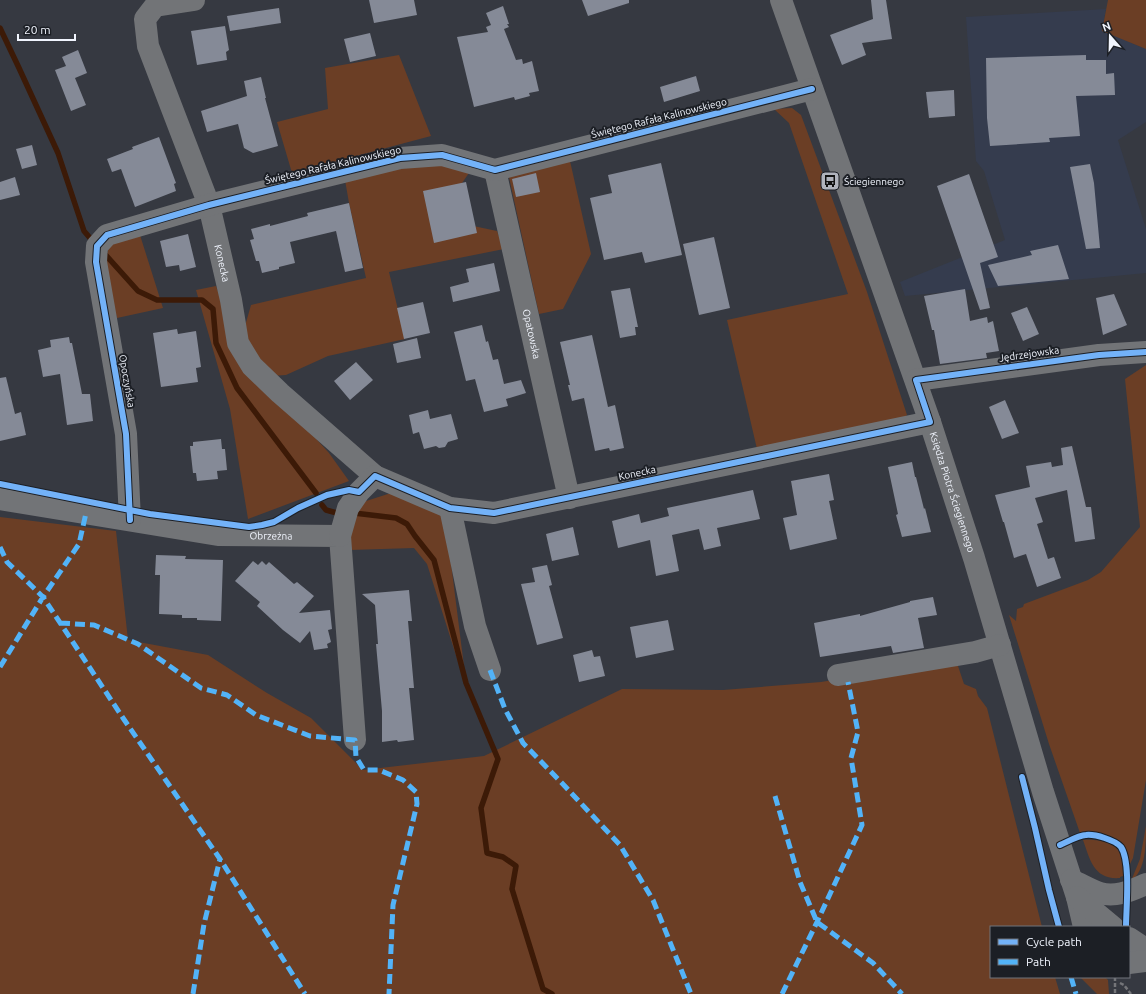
<svg xmlns="http://www.w3.org/2000/svg" width="1146" height="994" font-family="Ubuntu,sans-serif">
	<style>
		.built { fill: #353c4e }
		.green { fill: #6b3e25 }
		.lines { fill: none; stroke-linecap: round; stroke-linejoin: round }
		.stream { stroke: #3c1a07; stroke-width: 5.5 }
		.building { fill: #858a97 }
		.path { stroke: #747579; stroke-width: 2.5; stroke-dasharray: 4 2; stroke-linecap: butt }
		.minor { stroke: #727477; stroke-width: 22 }
		.quiet { stroke: #52b3f8; stroke-width: 5; stroke-dasharray: 10 5; stroke-linecap: butt }
		.cycleway-casing { stroke: #1c1f25; stroke-width: 8 }
		.cycleway { stroke: #73b2f8; stroke-width: 6 }
		.labels { text-anchor: middle; dominant-baseline: central; stroke-width: 4; stroke-linejoin: round; paint-order: stroke }
		.street-label { font-size: 10px; fill: #f1f5fe; stroke: #1c1f25 }
		.poi-label { font-size: 10px; fill: #f1f5fe; stroke: #1c1f25; text-anchor: start }
	</style>
	<rect width="100%" height="100%" fill="#363941"/>
	<path class="built" d="M 1106,9 L 1102,31 L 1146,49 L 1146,122 L 1118,140 L 1146,229 L 1146,273 L 905,296 L 900,282 L 1005,240 L 984,171 L 976,161 L 966,17 Z"/>
	<path class="green" d="M 1108,0 L 1146,0 L 1146,49 L 1102,31 Z
		M 399,55 L 431,136 L 292,173 L 277,122 L 328,109 L 325,68 Z
		M 792,108 L 801,115 L 867,292 L 907,415 L 899,421 L 757,449 L 727,320 L 848,294 L 789,123 L 774,109 Z
		M 570,161 L 591,254 L 563,309 L 539,314 L 509,177 Z
		M 435,162 L 469,173 L 455,193 L 464,224 L 497,231 L 504,249 L 389,272 L 405,339 L 328,356 L 286,375 L 271,376 L 243,333 L 251,305 L 366,278 L 349,203 L 345,180 Z
		M 140,235 L 163,308 L 117,318 L 103,268 L 110,243 Z
		M 216,286 L 242,357 L 329,453 L 349,481 L 248,519 L 230,409 L 196,290 Z
		M 1146,365 L 1146,780 L 1133,858 L 1129,866 C 1129,861 1129,857 1128,853 C 1121,835 1097,830 1080,833 L 1049,744 L 1009,615 L 1016,621 L 1017,609 L 1023,607 L 1024,604 L 1088,580 L 1101,572 L 1140,527 L 1125,379 Z
		M 391,493 L 445,516 L 467,690 L 427,564 L 414,548 L 350,550 L 350,517 L 363,502 Z
		M 0,517 L 116,531 L 128,640 L 208,655 L 267,693 L 311,718 L 363,770 L 484,756 L 622,689 L 723,690 L 821,682 L 956,660 L 964,684 L 976,689 L 978,696 L 987,708 L 1042,927 L 991,927 L 991,977 L 1055,977 L 1060,994 L 0,994 Z
		M 1146,826 C 1146,845 1146,870 1131,881 L 1140,859 Z
		M 1083,840 C 1096,839 1118,841 1121,857 C 1123,863 1123,870 1123,876 L 1120,877 L 1120,878 C 1094,880 1090,860 1083,840 Z
		M 1080,977 L 1105,977 L 1108,980 L 1109,994 L 1097,994 Z"/>
	<g class="lines">
		<path class="stream" d="M 0,28 L 19,68 L 58,153 L 84,231 L 90,238
			M 103,252 L 138,291 L 157,300 L 202,300 L 213,309 L 216,343 L 237,388 L 316,493
			M 322,505 L 326,510 L 337,513
			M 354,513 L 396,518 L 407,524 L 415,536 L 434,560 L 466,683 L 498,759 L 481,808 L 487,853 L 503,857 L 516,866 L 512,889 L 543,989 L 552,994"/>
	</g>
	<path class="building" d="M 369,0 L 414,0 L 417,15 L 374,23 Z
		M 582,0 L 629,0 L 629,3 L 588,16 Z
		M 871,0 L 886,0 L 892,39 L 862,43 L 866,55 L 842,65 L 830,35 L 873,19 Z
		M 503,6 L 509,24 L 507,24 L 509,27 L 504,29 L 516,60 L 522,59 L 523,64 L 532,61 L 539,91 L 529,93 L 530,96 L 515,100 L 514,97 L 474,107 L 457,37 L 488,32 L 486,27 L 491,25 L 486,13 Z
		M 279,8 L 281,23 L 230,31 L 227,16 Z
		M 225,26 L 229,50 L 226,52 L 227,60 L 197,65 L 191,31 Z
		M 370,33 L 376,56 L 350,62 L 344,39 Z
		M 78,50 L 87,73 L 75,78 L 86,105 L 71,111 L 55,70 L 66,66 L 62,57 Z
		M 1086,55 L 1086,60 L 1106,60 L 1106,74 L 1114,73 L 1115,95 L 1076,96 L 1080,136 L 1049,138 L 1050,142 L 990,146 L 987,118 L 986,58 Z
		M 696,76 L 700,91 L 664,102 L 660,87 Z
		M 261,77 L 266,98 L 265,98 L 278,146 L 253,153 L 244,148 L 238,124 L 207,132 L 201,111 L 247,96 L 244,81 Z
		M 954,90 L 955,116 L 929,118 L 926,92 Z
		M 159,137 L 176,183 L 174,184 L 176,191 L 135,207 L 121,169 L 112,172 L 107,159 L 133,149 L 132,147 Z
		M 32,145 L 37,165 L 22,169 L 16,149 Z
		M 661,163 L 682,255 L 645,263 L 642,252 L 604,260 L 590,198 L 612,193 L 608,175 Z
		M 1090,164 L 1094,183 L 1100,248 L 1086,249 L 1070,167 Z
		M 536,173 L 540,192 L 516,197 L 512,179 Z
		M 969,174 L 998,257 L 980,263 L 990,308 L 980,310 L 937,186 Z
		M 15,177 L 20,195 L 0,200 L 0,182 Z
		M 466,182 L 477,233 L 434,243 L 423,191 Z
		M 349,203 L 363,268 L 345,272 L 336,231 L 290,242 L 295,263 L 279,267 L 279,269 L 262,273 L 259,261 L 256,261 L 250,240 L 254,239 L 251,229 L 270,224 L 270,226 L 308,216 L 307,213 Z
		M 188,234 L 196,267 L 180,271 L 179,265 L 166,267 L 160,241 Z
		M 714,237 L 730,308 L 699,315 L 683,244 Z
		M 1058,245 L 1069,279 L 998,286 L 988,265 L 1032,255 L 1030,251 Z
		M 494,263 L 500,291 L 453,302 L 450,287 L 469,282 L 466,269 Z
		M 630,288 L 638,327 L 635,327 L 636,335 L 620,338 L 611,291 Z
		M 965,289 L 970,321 L 987,317 L 988,323 L 993,321 L 999,351 L 986,353 L 987,358 L 940,364 L 934,330 L 932,330 L 924,296 Z
		M 1114,294 L 1127,325 L 1103,335 L 1096,298 Z
		M 423,302 L 430,333 L 404,339 L 397,308 Z
		M 1027,307 L 1039,334 L 1023,341 L 1011,313 Z
		M 482,325 L 486,342 L 488,341 L 493,360 L 498,359 L 504,384 L 521,380 L 526,393 L 506,399 L 508,406 L 484,412 L 475,379 L 466,381 L 454,332 Z
		M 177,329 L 178,334 L 196,331 L 201,367 L 196,368 L 198,382 L 161,387 L 153,333 Z
		M 592,335 L 608,407 L 615,405 L 624,448 L 610,451 L 609,448 L 595,451 L 584,398 L 572,401 L 568,385 L 570,385 L 560,342 Z
		M 69,337 L 70,343 L 72,343 L 82,394 L 90,394 L 93,421 L 67,425 L 60,374 L 43,377 L 38,350 L 51,347 L 50,340 Z
		M 417,338 L 421,358 L 397,363 L 393,344 Z
		M 356,362 L 373,380 L 350,400 L 334,381 Z
		M 6,377 L 15,414 L 21,412 L 26,435 L 0,441 L 0,378 Z
		M 1005,400 L 1019,433 L 1002,439 L 989,407 Z
		M 428,410 L 430,419 L 451,414 L 458,439 L 448,442 L 445,447 L 439,448 L 436,446 L 424,449 L 419,432 L 413,434 L 409,415 Z
		M 221,439 L 222,449 L 225,449 L 227,470 L 217,471 L 218,479 L 197,481 L 196,473 L 193,473 L 190,446 L 193,446 L 193,442 Z
		M 1072,446 L 1086,507 L 1091,507 L 1095,539 L 1075,542 L 1067,490 L 1035,498 L 1043,522 L 1037,524 L 1048,559 L 1054,557 L 1061,578 L 1037,587 L 1026,554 L 1014,558 L 1004,522 L 1003,522 L 995,495 L 1030,487 L 1026,466 L 1051,462 L 1052,467 L 1063,465 L 1061,448 Z
		M 912,462 L 915,477 L 916,477 L 924,509 L 925,508 L 931,532 L 902,537 L 896,515 L 898,514 L 888,467 Z
		M 829,474 L 834,500 L 829,501 L 837,539 L 790,550 L 783,518 L 797,515 L 791,481 Z
		M 753,490 L 760,519 L 717,528 L 721,546 L 704,550 L 699,529 L 672,535 L 679,571 L 656,576 L 650,540 L 618,548 L 612,521 L 639,514 L 641,523 L 669,516 L 667,508 Z
		M 573,527 L 579,555 L 552,561 L 546,534 Z
		M 156,555 L 186,556 L 185,559 L 223,560 L 221,621 L 197,620 L 197,618 L 182,618 L 182,615 L 159,614 L 160,575 L 155,575 Z
		M 253,561 L 258,565 L 262,561 L 266,565 L 269,562 L 294,584 L 297,582 L 314,596 L 299,613 L 330,610 L 332,629 L 328,630 L 331,642 L 327,644 L 328,648 L 314,650 L 310,631 L 300,643 L 283,630 L 257,606 L 260,602 L 235,581 Z
		M 547,565 L 552,585 L 549,586 L 563,638 L 537,645 L 521,584 L 535,582 L 532,568 Z
		M 409,590 L 412,621 L 408,621 L 414,688 L 409,688 L 414,740 L 398,742 L 397,740 L 382,742 L 382,711 L 376,644 L 378,644 L 375,605 L 362,594 Z
		M 933,597 L 937,615 L 918,618 L 924,648 L 893,653 L 891,646 L 820,657 L 814,623 L 860,614 L 860,616 L 910,602 L 910,601 Z
		M 668,620 L 674,650 L 636,658 L 630,627 Z
		M 592,650 L 594,657 L 600,656 L 605,676 L 579,682 L 573,655 Z"/>
	<g class="lines">
		<path class="path" d="M 1115,977 L 1115,994
			M 1120,983 L 1124,985 L 1131,994"/>
		<g class="minor">
			<path id="s1" d="M 194,0 L 155,6 L 145,19 L 148,46 L 209,205 L 231,300 L 238,343 L 252,366 L 280,393 L 375,476 L 450,508 L 494,513 L 930,422"/>
			<path id="s2" d="M 781,0 L 930,422 L 974,558 L 1043,792 L 1077,897 L 1084,927"/>
			<path id="s3" d="M 495,170 L 569,498"/>
			<path d="M 916,380 L 1099,355 L 1146,352"/>
			<path id="s4" d="M 0,499 L 218,535 L 340,536 L 355,740"/>
			<path d="M 450,508 L 475,626 L 490,670"/>
			<path d="M 130,520 L 126,434 L 96,262 L 97,246 L 107,235 L 209,205 L 400,158 L 442,155 L 495,170 L 812,89"/>
			<path d="M 340,536 L 348,508 L 359,492 L 375,476"/>
			<path d="M 838,675 L 975,652 L 1000,645"/>
			<path d="M 1071,880 C 1081,884 1090,890 1100,893 C 1116,898 1132,890 1146,884"/>
			<path d="M 1077,897 L 1113,927"/>
			<path d="M 1129,938 L 1146,949"/>
			<path d="M 1129,963 L 1146,961"/>
		</g>
		<path class="quiet" d="M 0,547 L 7,562 L 43,597 L 123,718 L 220,859 L 305,994
			M 60,623 L 94,625 L 138,644 L 201,688 L 227,695 L 256,715 L 310,736 L 355,740 L 356,757 L 364,770 L 379,770 L 403,780 L 416,792 L 417,804 L 393,905 L 389,994
			M 0,667 L 43,597 L 79,544 L 86,513
			M 490,670 L 505,709 L 523,743 L 560,781 L 620,845 L 653,900 L 691,994
			M 775,796 L 800,882 L 817,922 L 873,963 L 902,994
			M 1071,977 L 1076,994
			M 193,994 L 204,924 L 220,859
			M 782,994 L 817,922 L 862,825 L 851,758 L 858,732 L 848,682"/>
		<defs>
			<path id="cycleway" d="M 0,484 L 150,514 L 249,527 L 262,525 L 274,522 L 298,508 L 327,495 L 349,490 L 359,492 L 375,476 L 450,508 L 494,513 L 930,422 L 916,380 L 1099,355 L 1146,352
				M 130,520 L 126,434 L 96,262 L 97,246 L 107,235 L 209,205 L 400,158 L 442,155 L 495,170 L 812,89
				M 1022,777 L 1035,828 L 1049,890 L 1059,927
				M 1060,845 C 1067,842 1079,835 1086,835 C 1095,834 1115,840 1121,847 C 1131,862 1126,909 1126,927"/>
		</defs>
		<use href="#cycleway" class="cycleway-casing"/>
		<use href="#cycleway" class="cycleway"/>
	</g>
	<defs>
		<symbol id="bus-square" viewBox="-11 -11 22 22"><rect x="-9" y="-9" width="18" height="18" rx="4" fill="#b0b3bc" stroke="#1c1f25"/><path d="M-5-6H5V4H4V6H2V4H-2V6H-4V4H-5ZM-3.5-4V0h7V-4ZM-3.5 1.2v1.5H-2V1.2ZM2 1.2v1.5H3.5V1.2Z" fill="#111"/></symbol>
	</defs>
	<g fill-rule="evenodd">
		<use href="#bus-square" x="819" y="170" width="22" height="22"/>
	</g>
	<g class="labels">
		<g class="street-label">
			<text transform="translate(659 118) rotate(-14)">Świętego Rafała Kalinowskiego</text>
			<text transform="translate(333 165) rotate(-13)">Świętego Rafała Kalinowskiego</text>
			<text stroke="none"><textPath href="#s1" startOffset="313">Konecka</textPath></text>
			<text stroke="none"><textPath href="#s3" startOffset="168">Opatowska</textPath></text>
			<text transform="translate(1029 354) rotate(-8)">Jędrzejowska</text>
			<text transform="translate(127 381) rotate(80)">Opoczyńska</text>
			<text transform="translate(637 473) rotate(-12)">Konecka</text>
			<text stroke="none"><textPath href="#s2" startOffset="521">Księdza Piotra Ściegiennego</textPath></text>
			<text stroke="none"><textPath href="#s4" startOffset="274">Obrzeżna</textPath></text>
		</g>
		<g class="poi-label">
			<text x="844" y="181">Ściegiennego</text>
		</g>
	</g>
	<rect x="990" y="926" width="140" height="52" fill="#1c1f25" stroke="#71757c"/>
	<rect x="998" y="939" width="20" height="6" fill="#73b2f8" stroke="#71757c"/>
	<text x="1026" y="946" font-size="12" fill="#f1f5fe">Cycle path</text>
	<rect x="998" y="959" width="20" height="6" fill="#52b3f8" stroke="#71757c"/>
	<text x="1026" y="966" font-size="12" fill="#f1f5fe">Path</text>
	<g transform="translate(1110 36) rotate(340)" stroke="#1c1f25" stroke-width="3" paint-order="stroke">
	<path d="M0-3L7 15L0 10L-7 15Z" fill="#f1f5fe"/>
	<text y="-6" font-size="11" font-weight="bold" text-anchor="middle" fill="#f1f5fe">N</text>
	</g>
	<path d="M18 34v6h57v-6" fill="none" stroke="#f1f5fe" stroke-width="2"/>
	<text x="24" y="34" font-size="12" fill="#f1f5fe" stroke="#1c1f25" stroke-width="3" paint-order="stroke">20 m</text>
</svg>
